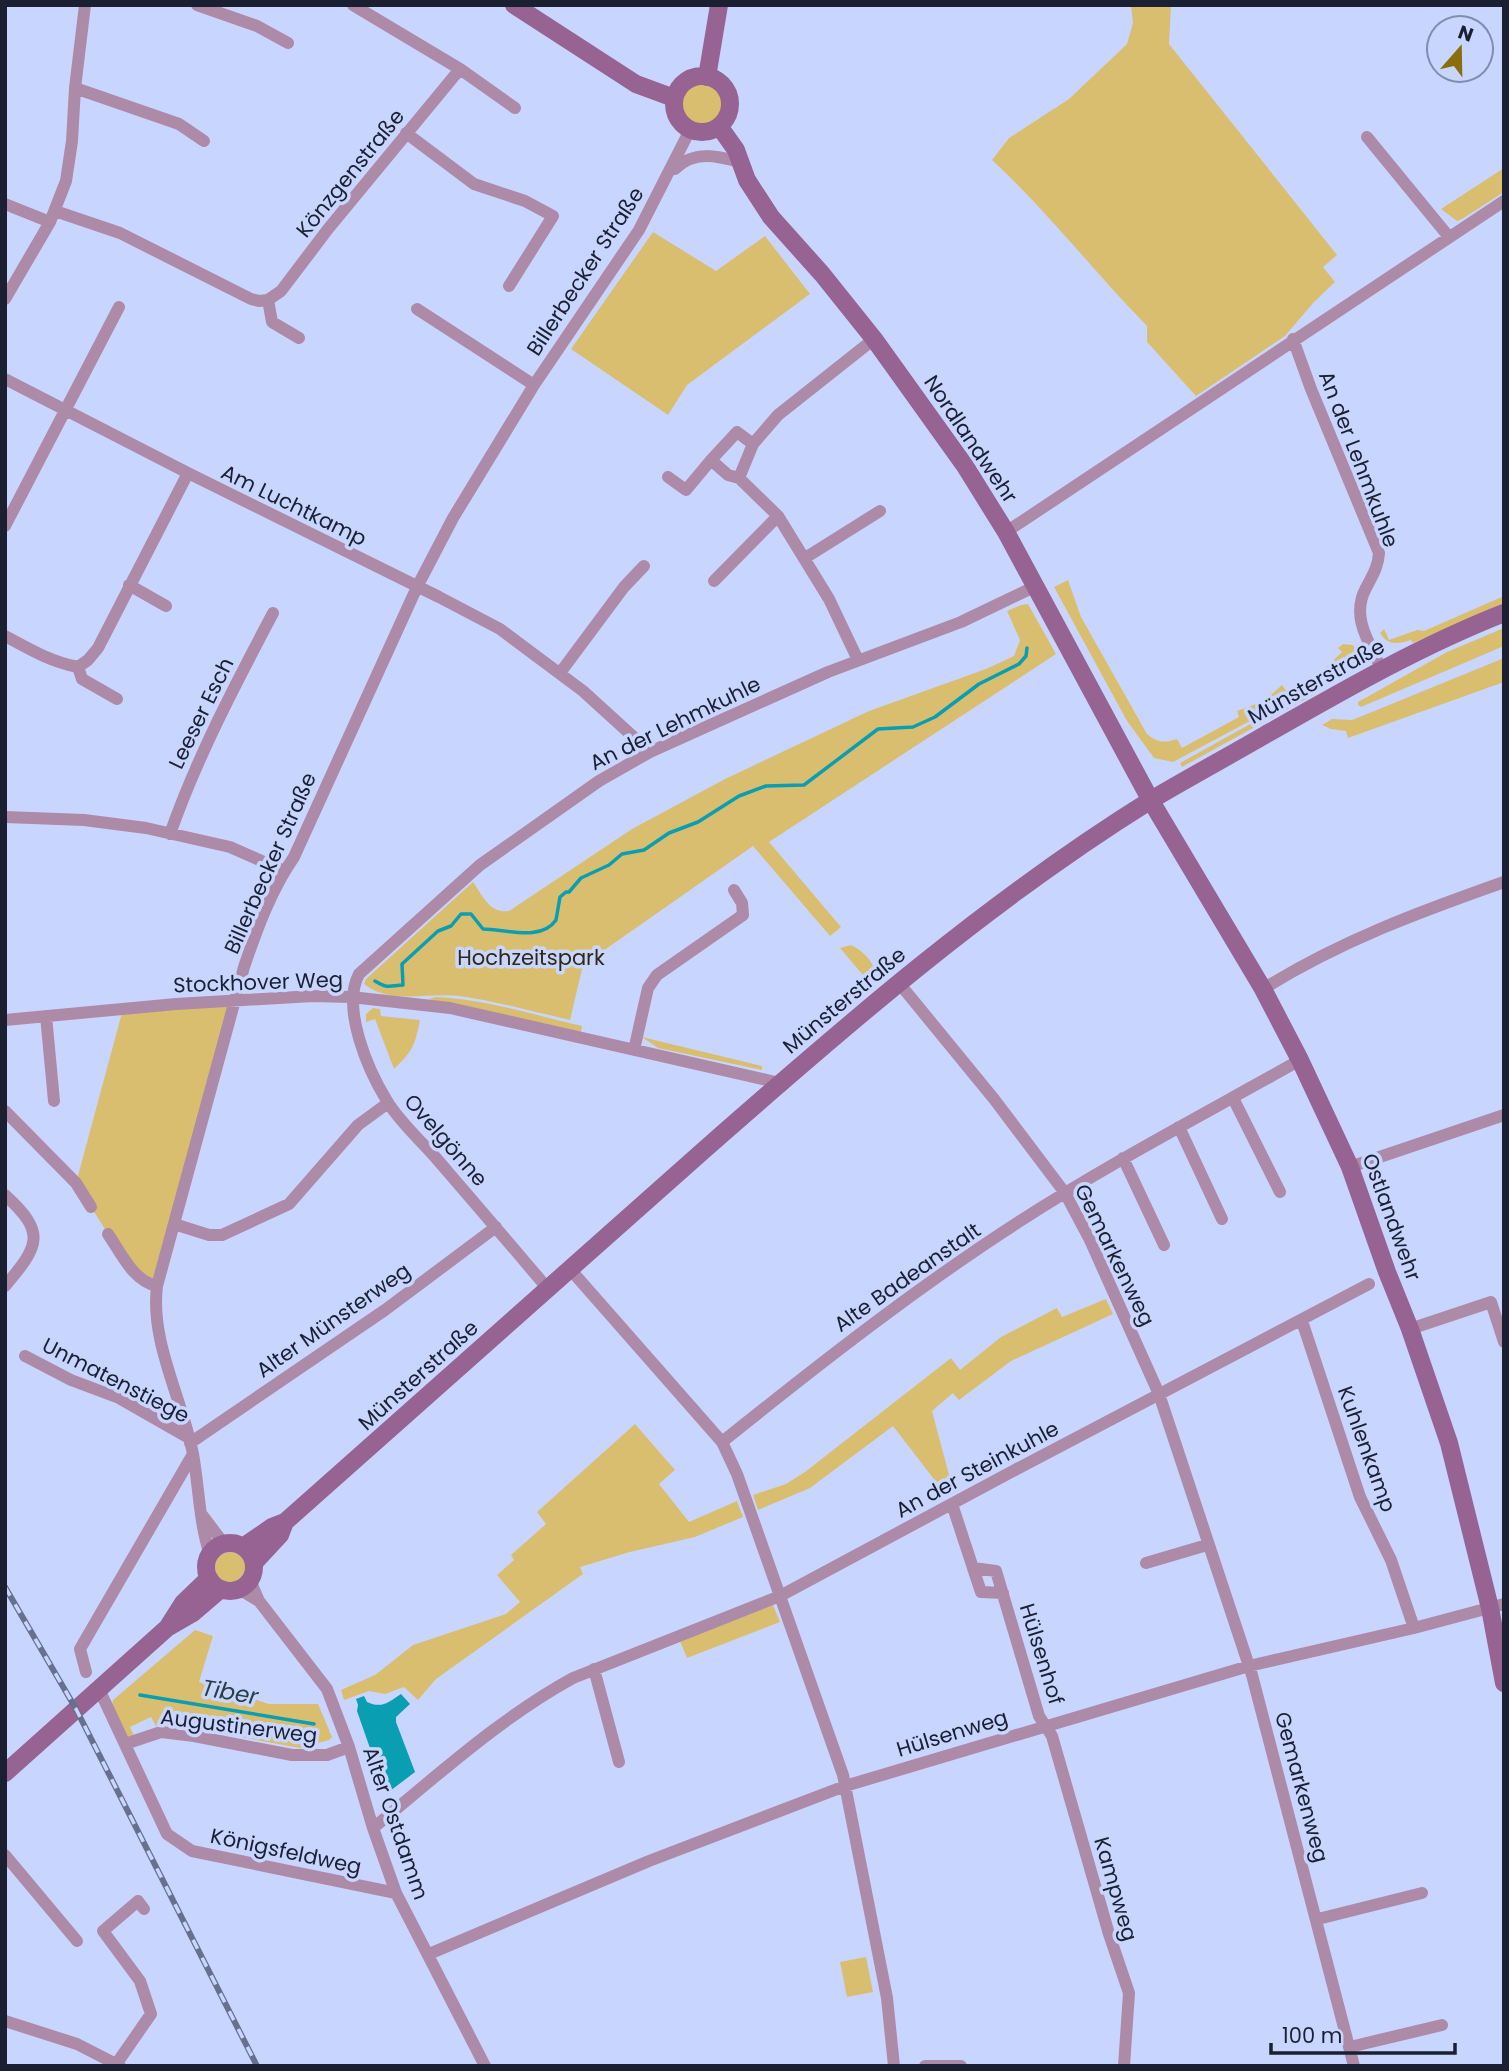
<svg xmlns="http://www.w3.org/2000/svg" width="1509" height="2071" font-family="Poppins,sans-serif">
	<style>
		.green { fill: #dabe70 }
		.water { fill: #0a9eb2 }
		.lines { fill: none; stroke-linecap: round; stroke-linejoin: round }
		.stream { stroke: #0a9eb2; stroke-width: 3.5 }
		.street { stroke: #ae8aa9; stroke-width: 12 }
		.secondary { stroke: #976392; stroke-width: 18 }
		.rail-casing { stroke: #67708d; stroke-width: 6 }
		.rail { stroke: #c8d6ff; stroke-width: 3.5; stroke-dasharray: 10; stroke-linecap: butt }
		.labels { text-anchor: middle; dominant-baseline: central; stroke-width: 7; stroke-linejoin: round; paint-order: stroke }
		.street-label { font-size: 21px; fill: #1a2032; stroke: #c8d6ff }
		.park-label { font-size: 21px; fill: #302915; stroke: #c8d6ff }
		.water-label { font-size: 23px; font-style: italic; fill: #253f44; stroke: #c8d6ff }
	</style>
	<rect width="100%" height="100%" fill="#c8d6ff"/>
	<path class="green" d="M 1171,5 L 1169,44 L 1337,255 L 1323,267 L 1335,282 L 1314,302 L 1285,336 L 1196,396 L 1147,342 L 1147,326 C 1094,272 1048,212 992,160 L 1009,138 L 1069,99 L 1127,44 L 1133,23 L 1131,6 Z
		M682 104a20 20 0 1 1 40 0a20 20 0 1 1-40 0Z
		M 1504,168 L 1504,192 L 1462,219 L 1457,221 L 1441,209 Z
		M 653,232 L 716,271 L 765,236 L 810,294 L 687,385 L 668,415 L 571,349 Z
		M 1068,580 L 1081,617 L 1147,734 C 1158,743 1164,743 1177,739 L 1182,748 L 1239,717 L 1237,711 L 1264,701 L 1282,685 L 1287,692 L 1322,671 L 1342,652 L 1338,648 L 1343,644 L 1353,645 C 1358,652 1357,658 1353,666 L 1173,762 L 1154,758 L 1127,721 L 1054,587 Z
		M 1504,596 L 1504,605 L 1413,643 L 1411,640 C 1398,644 1388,646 1380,633 L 1384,629 L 1389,640 L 1417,630 L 1424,631 Z
		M 1028,604 L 1056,654 L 769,842 L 841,927 L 830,936 L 753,846 L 583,965 L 570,1020 C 534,1012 496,1001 459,996 C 430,992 390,1005 364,984 L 366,979 L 473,882 C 483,896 490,914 509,911 L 632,829 L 725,779 L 869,711 L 986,669 L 1014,656 L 1020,640 L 1007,611 L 1021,605 Z
		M 1504,628 L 1504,646 L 1361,707 L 1358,705 L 1358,702 L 1447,652 Z
		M 1504,658 L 1504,682 L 1348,738 L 1346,731 L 1331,729 L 1322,725 L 1332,719 L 1352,720 L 1362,716 Z
		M 1308,692 L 1315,694 L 1182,767 L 1180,763 Z
		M 851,945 C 863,951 871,959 876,972 L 867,980 L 840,948 Z
		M 436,997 C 485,999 534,1015 582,1026 L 581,1032 L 428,999 Z
		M 236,1002 L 157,1286 L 148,1284 L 108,1234 L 76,1183 L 123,1009 Z
		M 373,1008 L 380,1009 L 381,1016 L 420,1020 C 415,1045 413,1051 394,1069 L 375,1019 L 366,1022 L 366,1014 Z
		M 642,1037 L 762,1066 L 762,1070 L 658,1048 Z
		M 1106,1299 L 1113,1314 L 1011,1361 L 959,1400 L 953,1393 L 932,1411 L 952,1486 L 943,1491 L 893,1426 L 810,1488 L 758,1510 L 753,1495 L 786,1484 L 805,1472 L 951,1358 L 960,1370 L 1001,1337 L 1057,1308 L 1062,1317 Z
		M 635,1424 L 675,1470 L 659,1484 L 689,1522 L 737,1501 L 743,1517 L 695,1537 L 630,1552 L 580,1567 L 583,1574 L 436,1679 L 418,1700 L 404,1687 L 385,1694 L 369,1691 L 344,1700 L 341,1690 L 375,1675 L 413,1645 L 506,1614 L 520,1602 L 497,1575 L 514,1560 L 511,1555 L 546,1524 L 537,1512 Z
		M215 1567a15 15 0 1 1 30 0a15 15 0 1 1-30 0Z
		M 773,1605 L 780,1622 L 687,1658 L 680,1641 Z
		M 195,1630 L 213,1636 L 199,1682 L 269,1704 L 318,1704 L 332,1737 L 329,1740 L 300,1748 L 171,1724 L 156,1726 L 151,1717 L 130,1727 L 134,1736 L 126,1737 L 112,1705 L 113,1700 Z
		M 866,1957 L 873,1992 L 847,1997 L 840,1962 Z"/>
	<path class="water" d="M 401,1694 L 410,1704 L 396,1717 L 396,1722 L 415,1772 L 386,1794 L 357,1711 L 358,1705 L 356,1699 L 364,1696 L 367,1702 C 382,1709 389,1702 401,1694 Z"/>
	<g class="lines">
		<path class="stream" d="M 375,981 C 388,989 389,986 403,985 L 402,964 L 438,931 L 451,926 L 461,914 L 471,914 L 483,929 C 505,929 541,942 556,920 L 560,897 L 566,892 L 569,892 L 581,878 L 609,865 L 622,854 L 644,850 L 669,833 L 698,822 L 739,796 L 766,786 L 804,785 L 878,729 L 913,727 L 935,717 L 979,684 L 1019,664 L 1026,656 L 1027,648
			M 140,1695 L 314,1724"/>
		<path class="street" d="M 197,5 L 257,26 L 288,43
			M 353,5 L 460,69
			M 75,88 L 179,124 L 204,141
			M 406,133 L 474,184 L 525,201 L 553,216 L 509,286
			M 1367,137 L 1449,237
			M 675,169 C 694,150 717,156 740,162
			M 5,204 L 50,222
			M 55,211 L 120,233 L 251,299 L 259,301 L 268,300 L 281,291 L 328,229 L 460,69 L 515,108
			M 5,299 L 50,222 L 66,181 L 72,141 L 75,88 L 85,5
			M 268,300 L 272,322 L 299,338
			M 417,309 L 534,385
			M 1293,339 L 1311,389 L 1379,553 C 1378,568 1372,576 1366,588 C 1350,617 1370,644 1382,670
			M 5,379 L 188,473 L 439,597 L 500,629 L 583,691 L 650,752
			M 668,477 L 686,490 L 711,460
			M 739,478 L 728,475 L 711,460 L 737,432 L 753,444
			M 5,526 L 119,307
			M 1006,532 L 1504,201
			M 805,558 L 880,511
			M 714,581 L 778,516
			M 129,585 L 166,606
			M 5,636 C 29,649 51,662 78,667 L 88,660 L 98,648 L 188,473
			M 858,660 L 829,599 L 778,516 L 739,478 L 753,444 L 778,415 L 874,339
			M 78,667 L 82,679 L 117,699
			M 560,673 L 624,587 L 644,566
			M 5,817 L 84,820 L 146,828 L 230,847 L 284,871
			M 170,834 C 197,757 235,685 273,613
			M 899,983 L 994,1099 L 1065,1193 L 1090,1240 L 1159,1394 L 1252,1675 L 1354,2066
			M 1263,989 C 1340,941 1419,912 1504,882
			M 46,1016 L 54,1101
			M 5,1020 L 176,1004 L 313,996 L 351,997 L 450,1008 L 780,1083
			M 634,1050 L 648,988 L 657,975 L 743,915 L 742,903 L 734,890
			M 1233,1098 L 1280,1192
			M 5,1111 L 76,1183 L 91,1207
			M 1179,1127 L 1222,1219
			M 1123,1158 L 1164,1245
			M 1350,1167 L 1504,1115
			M 5,1195 C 47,1233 39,1246 5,1286
			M 174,1224 L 209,1235 L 222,1235 L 289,1204 L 358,1125 L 388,1103
			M 108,1234 C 121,1253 133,1281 157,1286
			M 570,1269 L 722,1442 L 737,1474 L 843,1775 L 887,1998 L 894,2066
			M 548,1289 C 511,1245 473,1201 436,1158 C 420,1140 399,1121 387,1101 C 368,1070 341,1008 359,974 L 480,865 L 599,781 L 650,752 L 828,672 L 961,622 L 1036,586
			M 1302,1321 L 1360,1497 L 1391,1560 L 1414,1628
			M 1410,1329 L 1491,1302 L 1504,1342
			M 25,1356 L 71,1380 L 119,1398 L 189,1438
			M 722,1442 C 818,1365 916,1288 1020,1221 C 1110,1163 1206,1113 1300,1060
			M 190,1443 L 385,1310 L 496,1227
			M 952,1504 L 973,1568 L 996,1571 L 1039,1716 L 1052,1736 L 1109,1934 L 1129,1993 L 1124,2066
			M 203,1516 L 224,1544
			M 210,1555 C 199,1522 199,1487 193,1454 C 182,1398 150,1342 157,1286 L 244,967 C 257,929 271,890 294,857 L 417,587 L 453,518 L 534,385 L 639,230 L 690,130
			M 1146,1563 L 1207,1545
			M 973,1568 L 981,1592 L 1003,1593
			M 250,1580 L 259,1601 L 327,1689 L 349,1747 L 373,1828 L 396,1893 L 485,2066
			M 239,1589 L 259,1601
			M 594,1669 L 619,1762
			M 86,1672 L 80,1649 L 193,1454
			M 99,1689 L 167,1834 L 192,1851 L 396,1893
			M 125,1744 L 161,1732 L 194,1736 L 292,1755 L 327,1755 L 349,1747
			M 373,1828 C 437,1776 500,1718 573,1678 L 780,1596 L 1013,1471 L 1369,1284
			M 5,1855 L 77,1941
			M 1318,1919 L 1422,1893
			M 429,1954 L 649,1861 L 845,1786 L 1249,1666 L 1414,1628 L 1504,1604
			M 5,2021 L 77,2044 L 120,2066
			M 1350,2047 L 1442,2025
			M 117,2063 L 151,2014 L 140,1981 L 103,1931 L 138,1901 L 144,1909
			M 925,2066 L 961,2066"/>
		<path class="secondary" d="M 514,5 L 636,84 L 674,98
			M674 104a28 28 0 1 1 56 0a28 28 0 1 1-56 0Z
			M 707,77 L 719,5
			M 719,126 L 736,150 L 747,180 L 771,217 L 822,274 L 874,339 L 965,466 L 1006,532 L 1151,801 L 1263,989 L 1300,1060 L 1350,1167 L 1387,1272 L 1410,1329 L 1449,1443 L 1490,1608 L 1504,1683
			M206 1567a24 24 0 1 1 48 0a24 24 0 1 1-48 0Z
			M 243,1547 L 272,1527 L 285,1522 C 425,1398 564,1273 704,1150 C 846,1025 990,900 1151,800 C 1188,778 1227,757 1265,735 C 1342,691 1420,646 1504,613
			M 254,1563 L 280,1535 L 285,1522
			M 169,1625 L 183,1603 L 209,1578
			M 5,1773 L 167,1628 L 193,1613 L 221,1589"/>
		<defs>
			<path id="rail" d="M 5,1587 L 76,1709 L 257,2066"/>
		</defs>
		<use href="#rail" class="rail-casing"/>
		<use href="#rail" class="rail"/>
	</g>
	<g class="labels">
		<g class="street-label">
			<text transform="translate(350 173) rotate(-51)">Könzgenstraße</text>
			<text transform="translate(585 271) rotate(-57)">Billerbecker Straße</text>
			<text transform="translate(971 439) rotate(56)">Nordlandwehr</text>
			<text transform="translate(1359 459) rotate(69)">An der Lehmkuhle</text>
			<text transform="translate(294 505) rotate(26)">Am Luchtkamp</text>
			<text transform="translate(1316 681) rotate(-29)">Münsterstraße</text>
			<text transform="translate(201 713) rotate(-64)">Leeser Esch</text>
			<text transform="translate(675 723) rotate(-26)">An der Lehmkuhle</text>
			<text transform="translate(270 863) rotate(-66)">Billerbecker Straße</text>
			<text transform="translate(258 982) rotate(-2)">Stockhover Weg</text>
			<text transform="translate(844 1000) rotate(-40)">Münsterstraße</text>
			<text transform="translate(446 1140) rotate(49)">Ovelgönne</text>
			<text transform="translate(1392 1217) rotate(70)">Ostlandwehr</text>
			<text transform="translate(1115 1255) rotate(64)">Gemarkenweg</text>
			<text transform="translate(907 1277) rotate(-35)">Alte Badeanstalt</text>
			<text transform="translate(333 1320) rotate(-35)">Alter Münsterweg</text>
			<text transform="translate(418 1375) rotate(-42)">Münsterstraße</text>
			<text transform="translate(116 1380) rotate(27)">Unmatenstiege</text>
			<text transform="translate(1367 1449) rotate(70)">Kuhlenkamp</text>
			<text transform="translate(977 1469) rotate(-28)">An der Steinkuhle</text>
			<text transform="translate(1042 1654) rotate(73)">Hülsenhof</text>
			<text transform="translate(239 1726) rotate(7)">Augustinerweg</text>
			<text transform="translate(952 1733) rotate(-17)">Hülsenweg</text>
			<text transform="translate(1302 1787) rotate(75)">Gemarkenweg</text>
			<text transform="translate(396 1823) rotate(71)">Alter Ostdamm</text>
			<text transform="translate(286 1851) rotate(12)">Königsfeldweg</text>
			<text transform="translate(1116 1889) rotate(74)">Kampweg</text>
		</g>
		<g class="park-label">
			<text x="531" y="957">Hochzeitspark</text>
		</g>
		<g class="water-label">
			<text transform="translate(230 1692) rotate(10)">Tiber</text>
		</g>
	</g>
	<rect width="1509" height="2071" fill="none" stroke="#1a2032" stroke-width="14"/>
	<g transform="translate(1460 49) rotate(20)"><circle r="33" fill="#c8d6ff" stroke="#828dad" stroke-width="2"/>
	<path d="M0-5L12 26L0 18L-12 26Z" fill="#896e0e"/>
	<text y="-10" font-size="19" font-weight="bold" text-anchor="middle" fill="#1a2032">N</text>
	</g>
	<path d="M1271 2043v10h184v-10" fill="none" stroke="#1a2032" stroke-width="3.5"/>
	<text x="1282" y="2043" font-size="21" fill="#1a2032" stroke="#c8d6ff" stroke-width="5" paint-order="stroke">100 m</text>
</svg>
